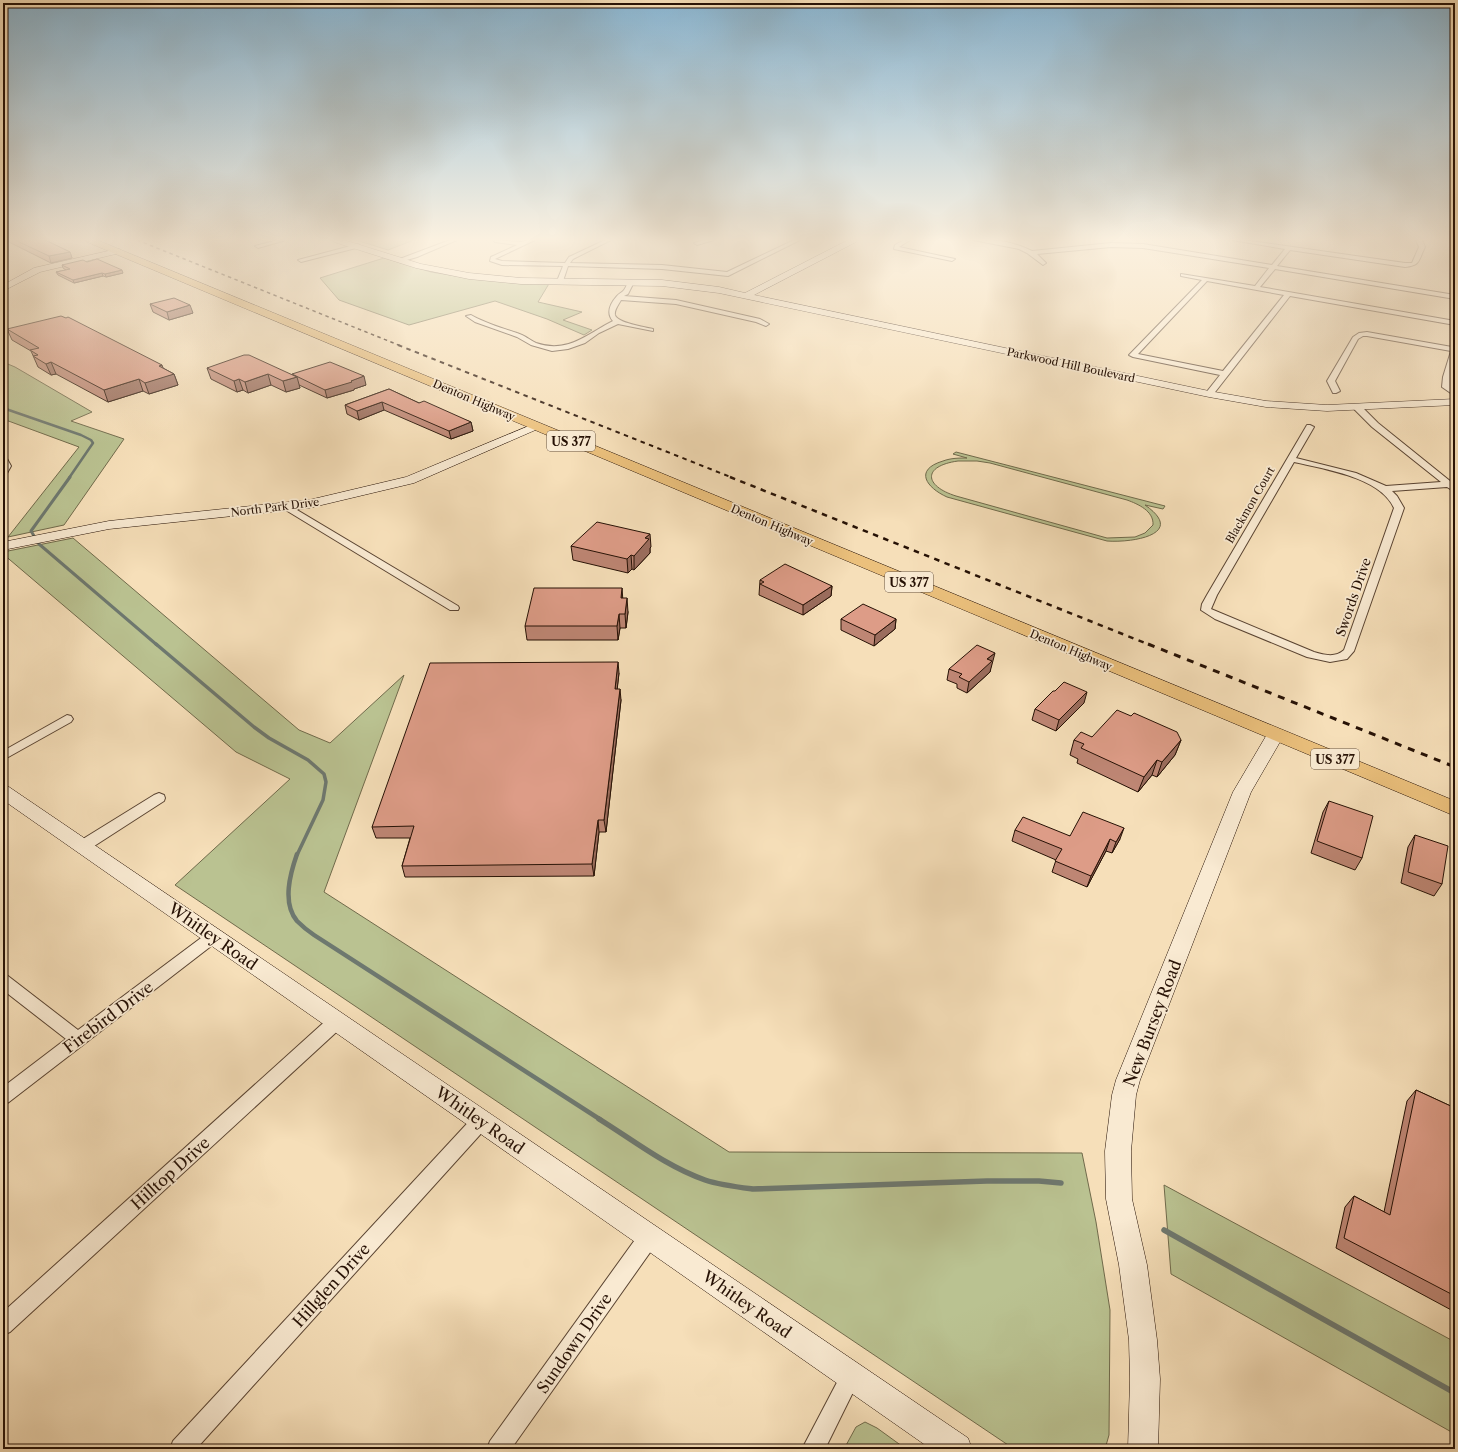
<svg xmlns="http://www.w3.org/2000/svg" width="1458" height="1452" font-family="'Libre Caslon Text',serif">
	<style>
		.green { fill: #bac291; stroke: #706a4b; fill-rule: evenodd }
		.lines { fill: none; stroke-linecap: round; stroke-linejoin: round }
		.stream-far4 { stroke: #6e786f; stroke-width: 2.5 }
		.stream-far3 { stroke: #6e786f; stroke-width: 3 }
		.stream-far2 { stroke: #6e786f; stroke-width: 3.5 }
		.stream-far1 { stroke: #6e786f; stroke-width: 4.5 }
		.stream { stroke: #6e786f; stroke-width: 5.5 }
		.street-casing { stroke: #5a4432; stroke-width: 2 }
		.secondary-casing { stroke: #261105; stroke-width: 1 }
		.primary-casing { stroke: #261105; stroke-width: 1 }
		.street { fill: #f9ead2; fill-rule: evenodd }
		.secondary { fill: #f9ead2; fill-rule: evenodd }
		.primary { fill: #ebc07c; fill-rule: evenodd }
		.rail-far3 { stroke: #261105; stroke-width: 1.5; stroke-dasharray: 3.5 3.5; stroke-linecap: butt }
		.rail-far2 { stroke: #261105; stroke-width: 2; stroke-dasharray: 4.5 4.5; stroke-linecap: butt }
		.rail-far1 { stroke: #261105; stroke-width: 2.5; stroke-dasharray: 5.5 5.5; stroke-linecap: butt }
		.rail { stroke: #261105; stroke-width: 3; stroke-dasharray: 7 7; stroke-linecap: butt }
		.wall { fill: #be8674; stroke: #261105 }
		.shaded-wall { fill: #9b6d5e; stroke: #261105 }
		.building { fill: #dd9c87; stroke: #261105 }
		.labels { text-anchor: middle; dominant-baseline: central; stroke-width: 3.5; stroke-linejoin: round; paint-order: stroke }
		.far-street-label { font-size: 11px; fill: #261105; stroke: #f9ead2 }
		.shield { fill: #f9ead2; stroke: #655242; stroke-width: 1 }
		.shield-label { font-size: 12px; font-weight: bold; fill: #261105 }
		.street-label { font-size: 13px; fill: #261105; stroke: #f9ead2 }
		.near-street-label { font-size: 16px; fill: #261105; stroke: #f9ead2 }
	</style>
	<rect width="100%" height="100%" fill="#f6dfb9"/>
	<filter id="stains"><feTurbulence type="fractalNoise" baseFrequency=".005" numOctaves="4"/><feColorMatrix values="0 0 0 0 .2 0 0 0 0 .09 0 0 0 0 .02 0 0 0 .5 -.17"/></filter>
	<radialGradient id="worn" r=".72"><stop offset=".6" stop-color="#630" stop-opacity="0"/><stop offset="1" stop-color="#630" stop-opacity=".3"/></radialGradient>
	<path class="green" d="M 356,240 L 414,240 L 388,250 Z
		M 384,258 L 431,272 L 462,277 L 550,282 L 538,302 L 582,312 L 563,320 L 592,330 L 584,335 L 547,319 L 495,301 L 409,325 L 339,300 L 320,278 Z
		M 3,362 L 15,367 L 92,412 L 71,421 L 124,439 L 64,525 L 8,537 L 79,447 L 3,419 Z
		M 956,452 L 1165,506 L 1163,509 L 1145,505 C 1188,535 1130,543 1107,541 L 947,497 C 927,488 913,470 943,461 C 951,458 959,458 967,458 L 953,454 ZM 958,461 L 977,461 L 990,463 L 1127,500 C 1138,504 1154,511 1153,525 L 1145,533 L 1135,537 L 1107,538 L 956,496 C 924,486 922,466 958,461 Z
		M 73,538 L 299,730 L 330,743 L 404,675 L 324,892 L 729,1152 L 1082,1153 L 1096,1222 L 1110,1310 L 1109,1435 L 1105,1449 L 1014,1449 L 175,885 L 290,779 L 236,752 L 3,554 L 3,552 Z
		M 1164,1185 L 1455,1342 L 1455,1434 L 1171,1274 Z
		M 865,1422 L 877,1428 L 906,1449 L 844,1449 L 856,1427 Z"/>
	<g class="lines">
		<path class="stream-far4" d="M 3,408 L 81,435 L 91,440 L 93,443 L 69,478"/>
		<path class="stream-far3" d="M 70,477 L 31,531 L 39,544 L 157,645"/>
		<path class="stream-far2" d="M 156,644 L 254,727 L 269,738 L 308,760 L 324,774 L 326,782 L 323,800 L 297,855"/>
		<path class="stream-far1" d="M 297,854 C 290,874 282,903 297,921 C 302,926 308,931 314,935 L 601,1120"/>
		<path class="stream" d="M 599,1119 C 633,1140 667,1167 705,1180 C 720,1185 737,1187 753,1189 L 987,1181 L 1039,1181 L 1061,1183
			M 1164,1230 L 1455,1393"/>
		<defs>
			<path id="street" d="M 278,240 L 286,240 L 258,248 L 255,246 Z
				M 450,240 L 457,240 L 417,257 L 400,262 L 397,260 Z
				M 493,240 L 522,242 L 528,240 L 535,240 L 495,259 L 502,261 L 565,263 L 569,257 L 605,240 L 611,240 L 573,259 L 570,263 L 662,265 L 727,272 L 794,240 L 800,240 L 728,276 L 662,269 L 568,266 L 563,281 L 560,283 L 557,281 L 563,266 L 502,265 L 490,261 L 491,257 L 517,245 L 495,242 Z
				M 705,240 L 714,240 L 697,245 L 694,243 Z
				M 904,240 L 910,240 L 899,247 L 955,259 L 952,261 L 894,249 L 895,245 Z
				M 973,240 C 992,237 1016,243 1032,251 L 1111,243 L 1143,244 L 1272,265 L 1285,249 L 1232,240 L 1243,240 L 1405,263 L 1412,263 L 1419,247 L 1416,240 L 1422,240 L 1425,247 C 1418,261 1421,265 1405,267 L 1290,250 L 1277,266 L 1455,295 L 1455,299 L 1275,269 L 1260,287 L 1455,321 L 1455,325 L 1290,296 L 1212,396 L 1209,396 L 1205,394 L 1220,375 L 1133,357 L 1129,355 L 1202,280 L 1181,276 L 1181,274 L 1255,286 L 1269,268 L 1143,248 L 1111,247 L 1037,254 L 1046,263 L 1043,265 L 1027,253 L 1019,249 ZM 1207,281 L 1284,295 L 1223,371 L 1138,354 Z
				M 358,244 L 361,246 L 360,247 L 301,262 L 298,260 Z
				M 631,280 L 634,282 L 628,294 L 624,296 L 676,300 L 760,319 L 769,324 L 766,326 L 756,322 L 676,304 L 621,300 C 619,304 614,310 615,315 C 617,323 645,327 653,329 L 653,331 L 618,324 L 599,333 L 585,343 L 568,349 L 552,351 L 531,345 L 517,337 L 475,322 L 466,316 L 471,315 C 485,323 502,328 517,333 C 524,335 530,340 536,343 C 568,354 587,334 613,321 C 606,313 610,304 617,296 C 619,293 622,293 624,290 C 627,286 627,282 631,280 Z
				M 1367,332 L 1452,347 L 1455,346 L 1455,361 L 1450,386 L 1455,390 L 1455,396 L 1442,387 L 1443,377 L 1451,351 L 1367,336 L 1363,336 L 1358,339 L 1335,381 L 1340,391 L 1336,393 L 1333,393 L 1327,381 L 1353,337 L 1359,333 Z
				M 1354,405 L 1360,405 L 1378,423 L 1455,485 L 1455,492 L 1447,487 L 1392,491 L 1397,496 L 1404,508 L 1354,651 L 1347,659 L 1330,662 L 1307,657 L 1215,619 L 1201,610 L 1202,604 L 1207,595 L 1307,425 L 1310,425 L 1314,427 L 1296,458 L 1356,473 L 1386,486 L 1441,482 L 1372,427 L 1354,409 ZM 1294,462 C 1324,469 1380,477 1394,508 L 1344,650 C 1335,658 1325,655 1314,652 L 1211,609 L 1217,595 Z
				M 3,456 L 6,457 L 11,466 L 6,475 L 3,476 Z
				M 287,504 L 458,606 L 459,608 L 458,610 L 450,610 L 284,509 L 282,507 L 284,505 Z
				M 67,715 L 71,716 L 73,719 L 71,722 L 3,760 L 3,751 Z
				M 159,793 L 164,795 L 165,798 L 164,801 L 88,850 L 83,851 L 78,850 L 76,846 L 78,842 L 154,795 Z
				M 214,930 L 219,932 L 221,936 L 219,940 L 9,1102 L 3,1105 L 3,1087 L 66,1039 L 3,990 L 3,975 L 8,976 L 78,1030 L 209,932 Z
				M 337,1014 L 343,1016 L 345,1021 L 343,1026 L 10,1332 L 3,1335 L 3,1312 L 331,1016 Z
				M 481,1113 L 487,1115 L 490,1121 L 487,1127 L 196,1449 L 170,1449 L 173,1441 L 475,1115 Z
				M 649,1228 L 656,1230 L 658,1237 L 656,1244 L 511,1449 L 487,1449 L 490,1441 L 642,1230 Z
				M 851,1366 L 858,1369 L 861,1376 L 825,1449 L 802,1449 L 844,1369 Z"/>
			<path id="secondary" d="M 333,240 L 344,240 L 421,264 L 469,273 L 521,278 L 662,280 L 719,287 L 745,293 L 848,240 L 857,240 L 856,242 L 754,295 L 1209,391 L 1266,401 L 1327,405 L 1455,399 L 1455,405 L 1327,411 L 1266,407 L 1209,397 L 719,293 L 662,286 L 521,284 L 469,279 L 416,268 L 334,242 Z
				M 117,249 L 120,249 L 120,253 L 40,272 L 3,291 L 3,285 L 34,268 Z
				M 536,423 L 540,424 L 542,426 L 540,428 L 414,483 L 309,508 L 109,529 L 3,550 L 3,542 L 109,521 L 309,500 L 406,477 Z
				M 1275,729 L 1281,731 L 1284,735 L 1251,792 L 1140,1080 L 1136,1095 L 1131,1151 L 1132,1199 L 1147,1265 L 1157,1340 L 1160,1379 L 1158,1449 L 1128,1449 L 1130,1379 L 1129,1340 L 1119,1265 L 1106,1199 L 1105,1151 L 1112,1095 L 1116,1080 L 1233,792 L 1269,731 Z
				M 3,785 L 9,787 L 968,1438 L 972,1449 L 931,1449 L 3,800 Z"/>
			<path id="primary" d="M 86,240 L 97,240 L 1455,801 L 1455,816 L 87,242 Z"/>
		</defs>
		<use href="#street" class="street-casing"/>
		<use href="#secondary" class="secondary-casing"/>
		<use href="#primary" class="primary-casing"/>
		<use href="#street" class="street"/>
		<use href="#secondary" class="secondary"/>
		<use href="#primary" class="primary"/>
		<path class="rail-far3" d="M 137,240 L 401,346"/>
		<path class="rail-far2" d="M 398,345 L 733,478"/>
		<path class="rail-far1" d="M 730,477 L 1150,645"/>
		<path class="rail" d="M 1148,644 L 1455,767"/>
	</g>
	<path class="wall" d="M 5,240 L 45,240 L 70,252 L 72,258 L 51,263 Z
		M 87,262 L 123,273 L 106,277 L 103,276 L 74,283 L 58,275 L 56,272 L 66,270 L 63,268 L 62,265 Z
		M 150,304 L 193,313 L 169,320 L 153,312 Z
		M 7,329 L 163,368 L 174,374 L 178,385 L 149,394 L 143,391 L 108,402 L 56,374 L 51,375 L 38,367 L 31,351 L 12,340 Z
		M 207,368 L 292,375 L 366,385 L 354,389 L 354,390 L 327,398 L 299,385 L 300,388 L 286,392 L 271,385 L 248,393 L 243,390 L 237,392 L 211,379 Z
		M 389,389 L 419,403 L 471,422 L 473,431 L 451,439 L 384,410 L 359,420 L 347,414 L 345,405 Z
		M 571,546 L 651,547 L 650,548 L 650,553 L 634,570 L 632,569 L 628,573 L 573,560 Z
		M 760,580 L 832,586 L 831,596 L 803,615 L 759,595 Z
		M 623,598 L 628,612 L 626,628 L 620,628 L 618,640 L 527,640 L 525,626 Z
		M 841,619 L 896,619 L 895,629 L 874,646 L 841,630 Z
		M 992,664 L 991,665 L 990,672 L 967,693 L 957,688 L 957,684 L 947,680 L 949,669 Z
		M 619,673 L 617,689 L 621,700 L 606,832 L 599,832 L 594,876 L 405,877 L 402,866 L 410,838 L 376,838 L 372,827 Z
		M 1055,691 L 1084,703 L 1056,731 L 1032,720 L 1035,709 Z
		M 1092,737 L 1181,740 L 1175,755 L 1157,777 L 1152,775 L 1138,792 L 1077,763 L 1078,759 L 1070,755 L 1074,740 Z
		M 1329,801 L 1362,858 L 1355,870 L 1311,853 L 1323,812 Z
		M 1015,830 L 1070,836 L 1120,839 L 1112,853 L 1106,851 L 1087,887 L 1052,872 L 1056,860 L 1012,841 Z
		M 1415,835 L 1442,884 L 1434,896 L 1401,883 L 1408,847 Z
		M 1416,1090 L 1455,1108 L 1455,1312 L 1336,1248 L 1345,1207 L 1354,1196 L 1384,1212 L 1407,1101 Z"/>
	<path class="shaded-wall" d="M 70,252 L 72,258 L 51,263 L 49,256 Z
		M 122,270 L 123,273 L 106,277 L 105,274 Z
		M 102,273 L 103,276 L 74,283 L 73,280 Z
		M 190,305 L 193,313 L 169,320 L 167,312 Z
		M 51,362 L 56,374 L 51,375 L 46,364 Z
		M 162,365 L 166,376 L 174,374 L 178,385 L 149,394 L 145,383 L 159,366 Z
		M 268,374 L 271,385 L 248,393 L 245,382 Z
		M 364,376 L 366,385 L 354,389 L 354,390 L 327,398 L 325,390 Z
		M 297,377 L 300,388 L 286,392 L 283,381 Z
		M 139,379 L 143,391 L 108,402 L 104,390 Z
		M 239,379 L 243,390 L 237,392 L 234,381 Z
		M 382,402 L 384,410 L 359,420 L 357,411 Z
		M 471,422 L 473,431 L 451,439 L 449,431 Z
		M 650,534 L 651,547 L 650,548 L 650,553 L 634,570 L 634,556 L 645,538 Z
		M 631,555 L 632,569 L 628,573 L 627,559 Z
		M 832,586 L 831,596 L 803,615 L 803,605 Z
		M 622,588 L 623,602 L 621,598 Z
		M 627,598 L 628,612 L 626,628 L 625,614 Z
		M 619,614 L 620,628 L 618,640 L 617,626 Z
		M 896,619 L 895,629 L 874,646 L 875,635 Z
		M 995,653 L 990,672 L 967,693 L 969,682 L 987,659 Z
		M 618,662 L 619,673 L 616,700 L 615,689 Z
		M 620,689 L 621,700 L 606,832 L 604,820 Z
		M 1087,692 L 1084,703 L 1056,731 L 1059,720 Z
		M 1181,740 L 1175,755 L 1157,777 L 1162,762 Z
		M 1157,760 L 1152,775 L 1138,792 L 1144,777 Z
		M 598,820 L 599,832 L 594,876 L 592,864 Z
		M 1124,828 L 1120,839 L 1112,853 L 1116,842 Z
		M 1110,839 L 1106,851 L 1087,887 L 1091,876 Z"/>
	<path class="building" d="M 15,240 L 45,240 L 70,252 L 49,256 Z
		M 97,259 L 122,270 L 105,274 L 102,273 L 73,280 L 56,272 L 70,269 L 62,265 L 83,260 L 87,262 Z
		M 174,298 L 190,305 L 167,312 L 150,304 Z
		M 61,316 L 66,318 L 68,317 L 162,365 L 159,366 L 174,374 L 145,383 L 139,379 L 104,390 L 51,362 L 46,364 L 33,356 L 38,355 L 30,350 L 39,348 L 7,329 Z
		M 244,355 L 249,355 L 297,377 L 283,381 L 268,374 L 245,382 L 239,379 L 234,381 L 207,368 Z
		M 330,362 L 364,376 L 351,381 L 352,382 L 325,390 L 292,374 Z
		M 389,389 L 419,403 L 424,401 L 471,422 L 449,431 L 382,402 L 357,411 L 345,405 Z
		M 597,522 L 650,534 L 645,538 L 649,539 L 634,556 L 631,555 L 627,559 L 571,546 Z
		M 785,564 L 832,586 L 803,605 L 760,584 L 764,582 L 760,580 Z
		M 534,588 L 622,588 L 621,598 L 627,598 L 625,614 L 619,614 L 617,626 L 525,626 Z
		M 863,604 L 896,619 L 875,635 L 841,619 Z
		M 977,645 L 995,653 L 987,659 L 992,661 L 969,682 L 959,677 L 962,674 L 949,669 Z
		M 618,662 L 615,689 L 620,689 L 604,820 L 598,820 L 592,864 L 402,866 L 414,826 L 372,827 L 430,663 Z
		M 1064,682 L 1087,692 L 1059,720 L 1035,709 L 1053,691 L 1055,691 Z
		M 1117,710 L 1131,716 L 1134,713 L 1177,732 L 1181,740 L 1162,762 L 1157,760 L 1144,777 L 1081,748 L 1084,744 L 1074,740 L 1081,732 L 1092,737 Z
		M 1329,801 L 1373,816 L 1362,858 L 1317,841 Z
		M 1083,812 L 1124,828 L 1116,842 L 1110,839 L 1091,876 L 1055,861 L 1062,849 L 1015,830 L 1023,817 L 1070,836 Z
		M 1415,835 L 1448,846 L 1442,884 L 1408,872 Z
		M 1416,1090 L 1455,1108 L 1455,1296 L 1344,1238 L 1354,1196 L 1390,1215 Z"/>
	<linearGradient id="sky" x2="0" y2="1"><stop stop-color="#8ab7d4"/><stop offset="0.54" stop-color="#fbf1e0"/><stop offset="1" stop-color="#fbf1e0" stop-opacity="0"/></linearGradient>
	<rect width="1458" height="443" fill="url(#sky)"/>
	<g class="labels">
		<g class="far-street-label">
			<text transform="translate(1071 365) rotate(12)">Parkwood Hill Boulevard</text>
			<text transform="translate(474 400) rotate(23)">Denton Highway</text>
			<text transform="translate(1250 505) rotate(-60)">Blackmon Court</text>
			<text transform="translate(275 507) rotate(-7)">North Park Drive</text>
			<text transform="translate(772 525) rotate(23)">Denton Highway</text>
			<text transform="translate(1071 650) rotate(23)">Denton Highway</text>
		</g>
		<g class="shield">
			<rect x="547" y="431" width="48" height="20" rx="3"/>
			<rect x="885" y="572" width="48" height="20" rx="3"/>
			<rect x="1311" y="749" width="48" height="20" rx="3"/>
		</g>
		<g class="shield-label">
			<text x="571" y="441">US 377</text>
			<text x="909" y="582">US 377</text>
			<text x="1335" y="759">US 377</text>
		</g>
		<g class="street-label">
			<text transform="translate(1353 597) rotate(-71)">Swords Drive</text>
		</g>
		<g class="near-street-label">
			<text transform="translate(213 936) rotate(35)">Whitley Road</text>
			<text transform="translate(108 1017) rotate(-37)">Firebird Drive</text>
			<text transform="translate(1152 1023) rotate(-69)">New Bursey Road</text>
			<text transform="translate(480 1120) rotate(35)">Whitley Road</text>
			<text transform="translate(170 1173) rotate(-42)">Hilltop Drive</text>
			<text transform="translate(331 1285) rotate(-48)">Hillglen Drive</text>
			<text transform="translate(747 1304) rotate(35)">Whitley Road</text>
			<text transform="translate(574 1343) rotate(-55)">Sundown Drive</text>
		</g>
	</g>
	<rect width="1458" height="1452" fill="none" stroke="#f6dfb9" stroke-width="16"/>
	<rect x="4" y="4" width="1450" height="1444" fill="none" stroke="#261105" stroke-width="2"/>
	<rect x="8" y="8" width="1442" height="1436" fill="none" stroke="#261105"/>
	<rect width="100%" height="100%" filter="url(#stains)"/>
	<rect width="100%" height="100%" fill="url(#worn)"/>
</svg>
